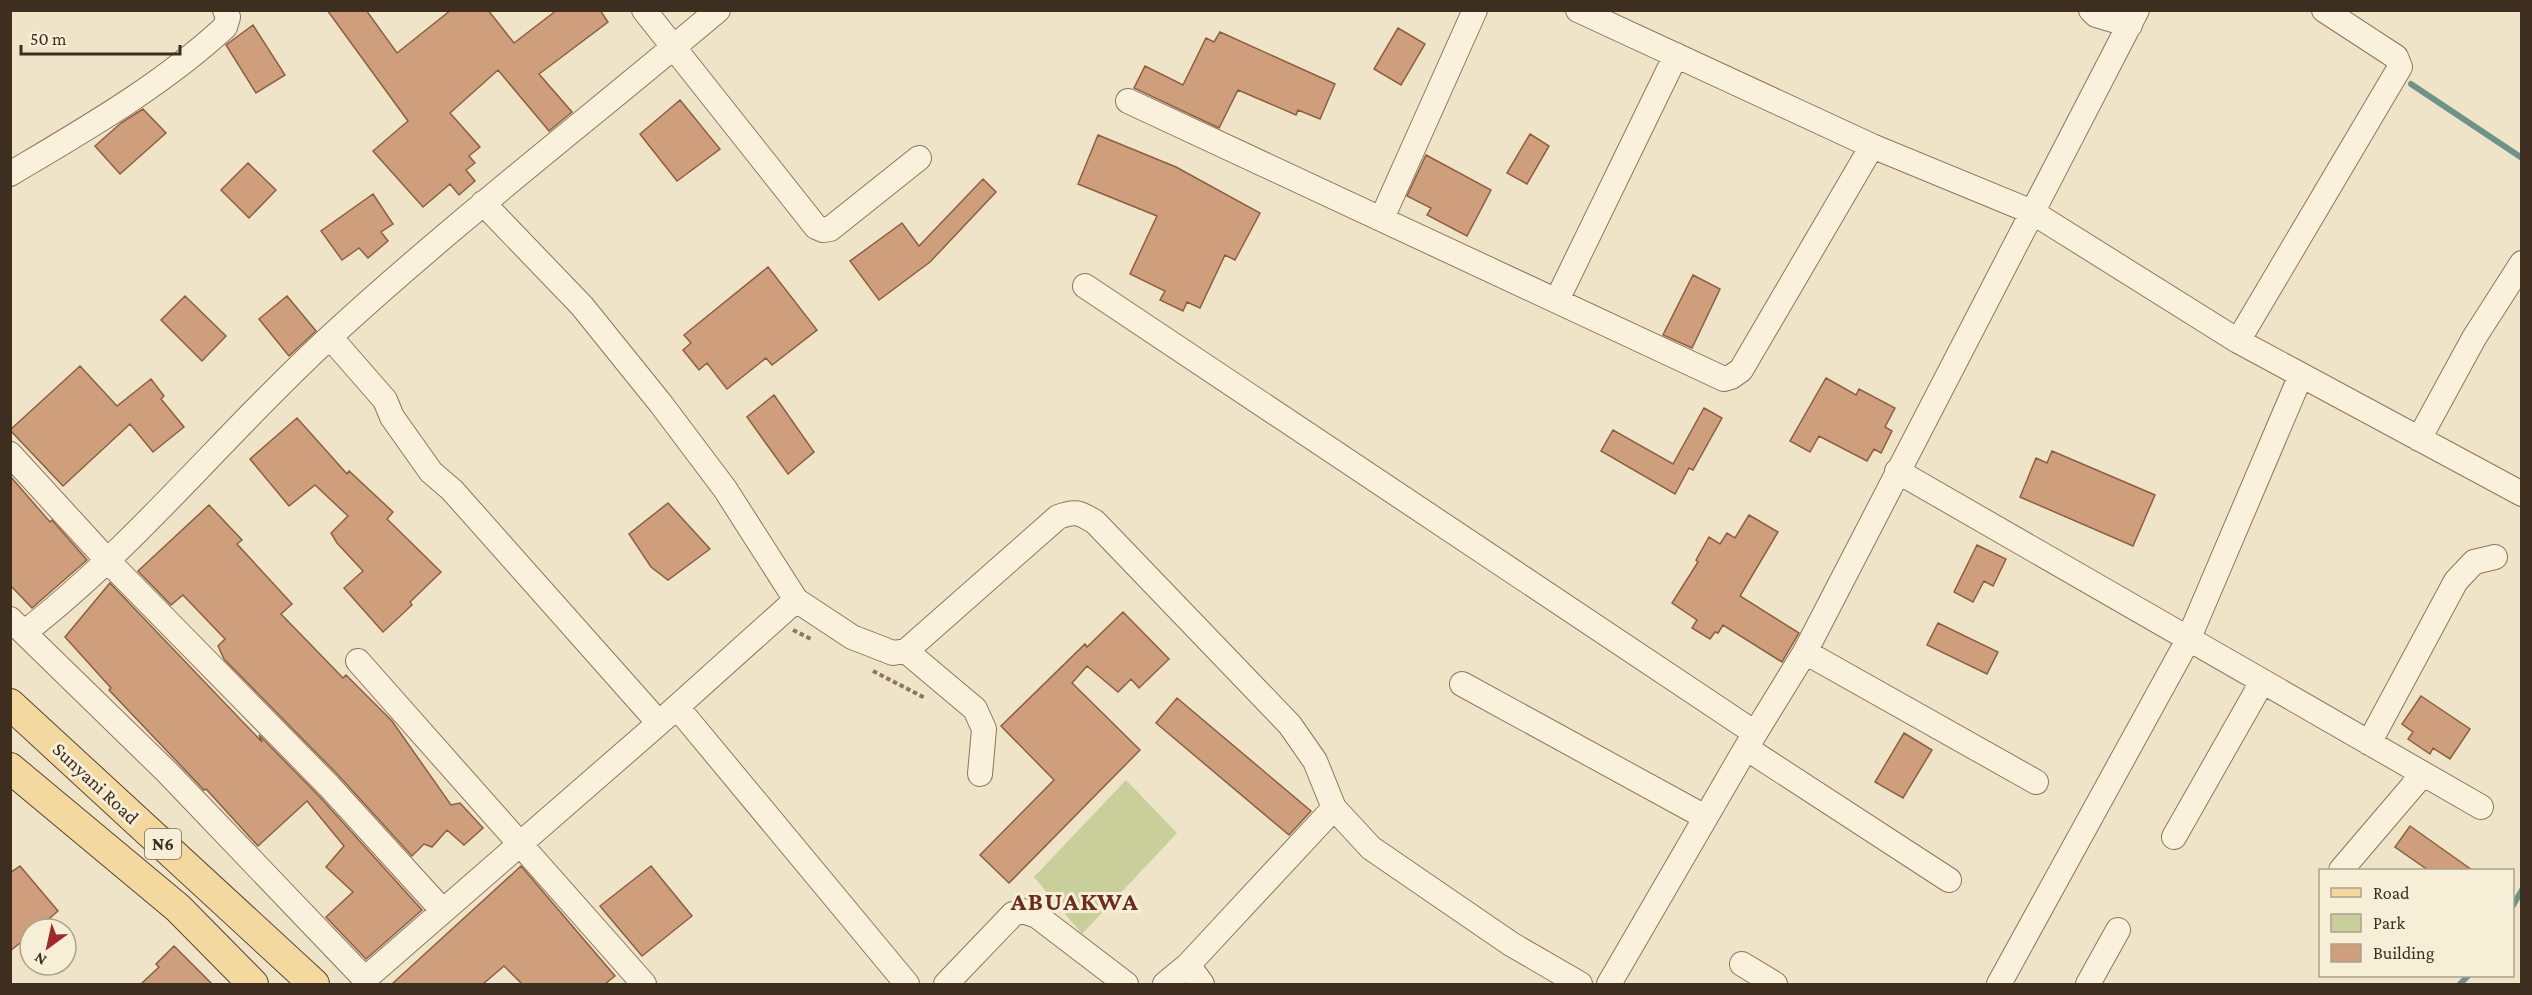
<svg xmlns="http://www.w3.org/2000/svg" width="2532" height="995" font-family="'Crimson Pro',serif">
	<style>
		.green { fill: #c9cf9b }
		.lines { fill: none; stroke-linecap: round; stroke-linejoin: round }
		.stream { stroke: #6f938a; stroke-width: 6 }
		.building { fill: #cf9f7d; stroke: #8d5f41; stroke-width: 1.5 }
		.minor-casing { stroke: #8d765c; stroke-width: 26 }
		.major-casing { stroke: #5b4430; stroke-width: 32 }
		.path { stroke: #8d765c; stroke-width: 4; stroke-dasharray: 4.5 3; stroke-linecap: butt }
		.minor { stroke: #faf1dc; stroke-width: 24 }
		.major { stroke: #f3d9a0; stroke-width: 30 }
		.labels { text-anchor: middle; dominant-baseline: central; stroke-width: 6; stroke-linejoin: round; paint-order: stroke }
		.shield { fill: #f7eed8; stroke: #756857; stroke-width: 1.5 }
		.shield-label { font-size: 18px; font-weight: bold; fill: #3d2e20 }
		.street-label { font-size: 20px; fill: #3d2e20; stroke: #f7eed8 }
		.district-label { font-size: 26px; font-weight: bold; letter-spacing: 1.5px; fill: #6b2e1e; stroke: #f7eed8 }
	</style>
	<rect width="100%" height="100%" fill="#f0e4c8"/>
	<path class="green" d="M 1126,780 L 1177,833 L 1082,934 L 1034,877 Z"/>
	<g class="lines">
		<path class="stream" d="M 2411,84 L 2522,158
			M 2512,907 L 2522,890
			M 2460,984 L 2468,976"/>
	</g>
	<path class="building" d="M 327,10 L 366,10 L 397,53 L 451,10 L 488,10 L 514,43 L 557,10 L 600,10 L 608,22 L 539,74 L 572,112 L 549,131 L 498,70 L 450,113 L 480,147 L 469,156 L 475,163 L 466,170 L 475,181 L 459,195 L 450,184 L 423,207 L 373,151 L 408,121 Z
		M 253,25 L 285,75 L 256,93 L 226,45 Z
		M 1398,28 L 1425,44 L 1401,85 L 1374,69 Z
		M 1220,32 L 1335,84 L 1320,119 L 1298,110 L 1296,115 L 1238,90 L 1219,128 L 1134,88 L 1145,66 L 1183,85 L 1206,38 L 1214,42 Z
		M 680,100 L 720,149 L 677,181 L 640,134 Z
		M 143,109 L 166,133 L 120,174 L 95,146 L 121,123 Z
		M 1530,134 L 1549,146 L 1527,184 L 1507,173 Z
		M 1098,135 L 1176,167 L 1260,213 L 1235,260 L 1225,255 L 1200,308 L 1187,302 L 1183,311 L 1160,300 L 1165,291 L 1130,274 L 1157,216 L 1078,184 Z
		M 1426,155 L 1491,190 L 1467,236 L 1427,215 L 1431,208 L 1407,196 Z
		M 248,163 L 276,190 L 249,218 L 221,190 Z
		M 983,179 L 996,192 L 930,262 L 879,300 L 850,261 L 902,223 L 919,246 Z
		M 373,194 L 393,224 L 381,232 L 388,241 L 368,258 L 359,248 L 342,260 L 321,231 Z
		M 768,267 L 817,330 L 772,365 L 766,358 L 727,389 L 707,363 L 699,370 L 683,350 L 691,343 L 684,335 Z
		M 1693,275 L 1720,289 L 1692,348 L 1663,335 Z
		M 185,296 L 226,336 L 202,361 L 161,320 Z
		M 287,296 L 316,331 L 289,356 L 259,319 Z
		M 80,366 L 117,406 L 151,379 L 164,396 L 161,399 L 184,427 L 153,452 L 130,424 L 63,486 L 10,430 Z
		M 1826,378 L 1856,395 L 1859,389 L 1895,408 L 1885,427 L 1892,431 L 1881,453 L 1874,449 L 1867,461 L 1819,436 L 1810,452 L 1790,441 Z
		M 774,395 L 814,452 L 788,474 L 747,417 Z
		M 1704,408 L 1722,418 L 1693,470 L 1689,468 L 1675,494 L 1601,451 L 1613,430 L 1673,464 Z
		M 297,418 L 347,474 L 349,471 L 393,512 L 387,519 L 441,572 L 410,602 L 412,605 L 383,632 L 344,588 L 363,571 L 337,543 L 331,533 L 348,516 L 315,485 L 289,506 L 250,459 Z
		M 2052,451 L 2155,495 L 2133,546 L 2020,497 L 2036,458 L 2047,463 Z
		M 10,476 L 50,522 L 52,520 L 87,560 L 32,608 L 10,585 Z
		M 668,503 L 710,549 L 668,580 L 651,567 L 629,534 Z
		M 209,505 L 242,540 L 237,544 L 292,604 L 281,614 L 343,678 L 346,675 L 392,721 L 451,805 L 460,803 L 483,828 L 464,845 L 447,830 L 432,847 L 424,844 L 412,856 L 339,776 L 224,659 L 218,646 L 225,639 L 183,595 L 171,605 L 138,571 Z
		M 1749,515 L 1778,532 L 1740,596 L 1799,633 L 1782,662 L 1723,625 L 1718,633 L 1715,632 L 1710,639 L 1692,628 L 1697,620 L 1672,603 L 1698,562 L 1696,560 L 1709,537 L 1720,544 L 1727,533 L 1735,538 Z
		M 1977,545 L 2006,559 L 1993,586 L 1984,581 L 1973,602 L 1954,592 Z
		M 110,583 L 262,742 L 259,735 L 319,796 L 422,910 L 366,959 L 326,917 L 353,892 L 326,867 L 344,846 L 307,801 L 258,846 L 206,789 L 204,790 L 109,690 L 111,688 L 65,637 Z
		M 1123,612 L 1169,659 L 1139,688 L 1131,679 L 1118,692 L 1087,666 L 1072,683 L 1140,750 L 1009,883 L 980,855 L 1054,780 L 1001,726 L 1085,644 L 1087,647 Z
		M 1938,623 L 1998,652 L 1987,674 L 1927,645 Z
		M 2421,696 L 2470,729 L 2450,759 L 2433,748 L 2430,754 L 2408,739 L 2413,732 L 2402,724 Z
		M 1177,698 L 1311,811 L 1289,835 L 1156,723 Z
		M 1904,733 L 1932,750 L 1903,798 L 1875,782 Z
		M 2410,826 L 2472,870 L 2428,870 L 2395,847 Z
		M 20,866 L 58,911 L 37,929 L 30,929 L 30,935 L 10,951 L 10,873 Z
		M 521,866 L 615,976 L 605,984 L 522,984 L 504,966 L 483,984 L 392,984 Z
		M 651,866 L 692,916 L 642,956 L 600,906 Z
		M 174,946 L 212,984 L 141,984 L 159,967 L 156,964 Z"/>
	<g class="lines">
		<defs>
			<path id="minor" d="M 644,10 L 816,227 L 823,230 L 830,229 L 919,158
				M 1578,10 L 1872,146 L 2032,212 L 2238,341 L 2522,494
				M 2091,10 L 2096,15 L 2130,25
				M 1128,101 L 1724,379 L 1731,377 L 1741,370 L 1872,146
				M 10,174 C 84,130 161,86 225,27 L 228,17 L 225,10
				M 483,203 L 582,306 L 661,404 L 725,489 L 796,600 L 852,637 L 893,653 L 906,651 L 1058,517 C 1076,510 1080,513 1095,522 L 1290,725 L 1315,761 L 1334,808 L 1371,848 L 1511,944 L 1580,984
				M 1382,218 L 1475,10
				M 1085,286 L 1755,733
				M 1557,300 L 1676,55
				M 330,337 L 385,400 L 392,417 L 431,472 L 452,490 L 659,723
				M 2238,341 L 2400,67 L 2396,57 L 2324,10
				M 2419,439 L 2474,338 L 2522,263
				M 10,454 L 108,561 L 329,786 L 443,911
				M 1897,471 L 2481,807
				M 10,619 L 167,772 L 365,979 L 659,723 L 796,600
				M 25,632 C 137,545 226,432 331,336 C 455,222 589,119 718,10
				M 906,651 L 975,709 L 984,729 L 980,774
				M 1805,652 L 2036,782
				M 358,661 L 644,984
				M 1462,684 L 1705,817
				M 677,707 L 907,984
				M 2369,743 L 2456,581 L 2474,562 L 2495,557
				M 1746,748 L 1949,880
				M 2174,837 L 2262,682
				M 2341,870 L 2423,774
				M 1742,964 L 1775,984
				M 1188,965 L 1334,808
				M 946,984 L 1013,914 L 1023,911 L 1037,916 L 1126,984
				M 1165,984 L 1188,965 L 1202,984
				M 1609,984 L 1746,748 L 1805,652 L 2137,10
				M 1999,984 L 2188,640 L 2301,375
				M 2088,984 L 2118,930"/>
			<path id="major" d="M 10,704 L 314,984
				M 10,768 L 178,908 L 253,984"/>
		</defs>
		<use href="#minor" class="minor-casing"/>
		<use href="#major" class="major-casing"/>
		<path class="path" d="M 793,630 L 811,639
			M 873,671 L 925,698"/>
		<use href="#minor" class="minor"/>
		<use href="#major" class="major"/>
	</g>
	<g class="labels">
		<rect class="shield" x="145" y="829" width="36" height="30" rx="4.5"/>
		<g class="shield-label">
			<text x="163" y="844">N6</text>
		</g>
		<g class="street-label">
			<text transform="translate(96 783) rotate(43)">Sunyani Road</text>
		</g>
		<g class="district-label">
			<text x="1075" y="901">ABUAKWA</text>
		</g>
	</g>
	<rect width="2532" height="995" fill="none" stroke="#3d2e20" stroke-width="24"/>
	<rect x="2319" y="869" width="195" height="108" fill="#f7eed8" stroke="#ada18e" stroke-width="1.5"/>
	<rect x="2331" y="888" width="30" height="9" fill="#f3d9a0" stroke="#ada18e" stroke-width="1.5"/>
	<text x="2373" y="899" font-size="18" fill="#3d2e20">Road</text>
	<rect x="2331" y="914" width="30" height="18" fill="#c9cf9b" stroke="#ada18e" stroke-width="1.5"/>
	<text x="2373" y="929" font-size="18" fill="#3d2e20">Park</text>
	<rect x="2331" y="944" width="30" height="18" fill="#cf9f7d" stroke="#ada18e" stroke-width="1.5"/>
	<text x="2373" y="959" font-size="18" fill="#3d2e20">Building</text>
	<g transform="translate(48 947) rotate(213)"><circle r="28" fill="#f7eed8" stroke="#ada18e" stroke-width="1.5"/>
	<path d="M0-4.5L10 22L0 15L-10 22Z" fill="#9e2a2b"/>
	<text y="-9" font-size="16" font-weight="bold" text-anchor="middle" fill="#3d2e20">N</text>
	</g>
	<path d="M21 45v9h159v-9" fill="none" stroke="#3d2e20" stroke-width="3"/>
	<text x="30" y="45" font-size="18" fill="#3d2e20" stroke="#f7eed8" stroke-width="4.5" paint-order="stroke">50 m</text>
</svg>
